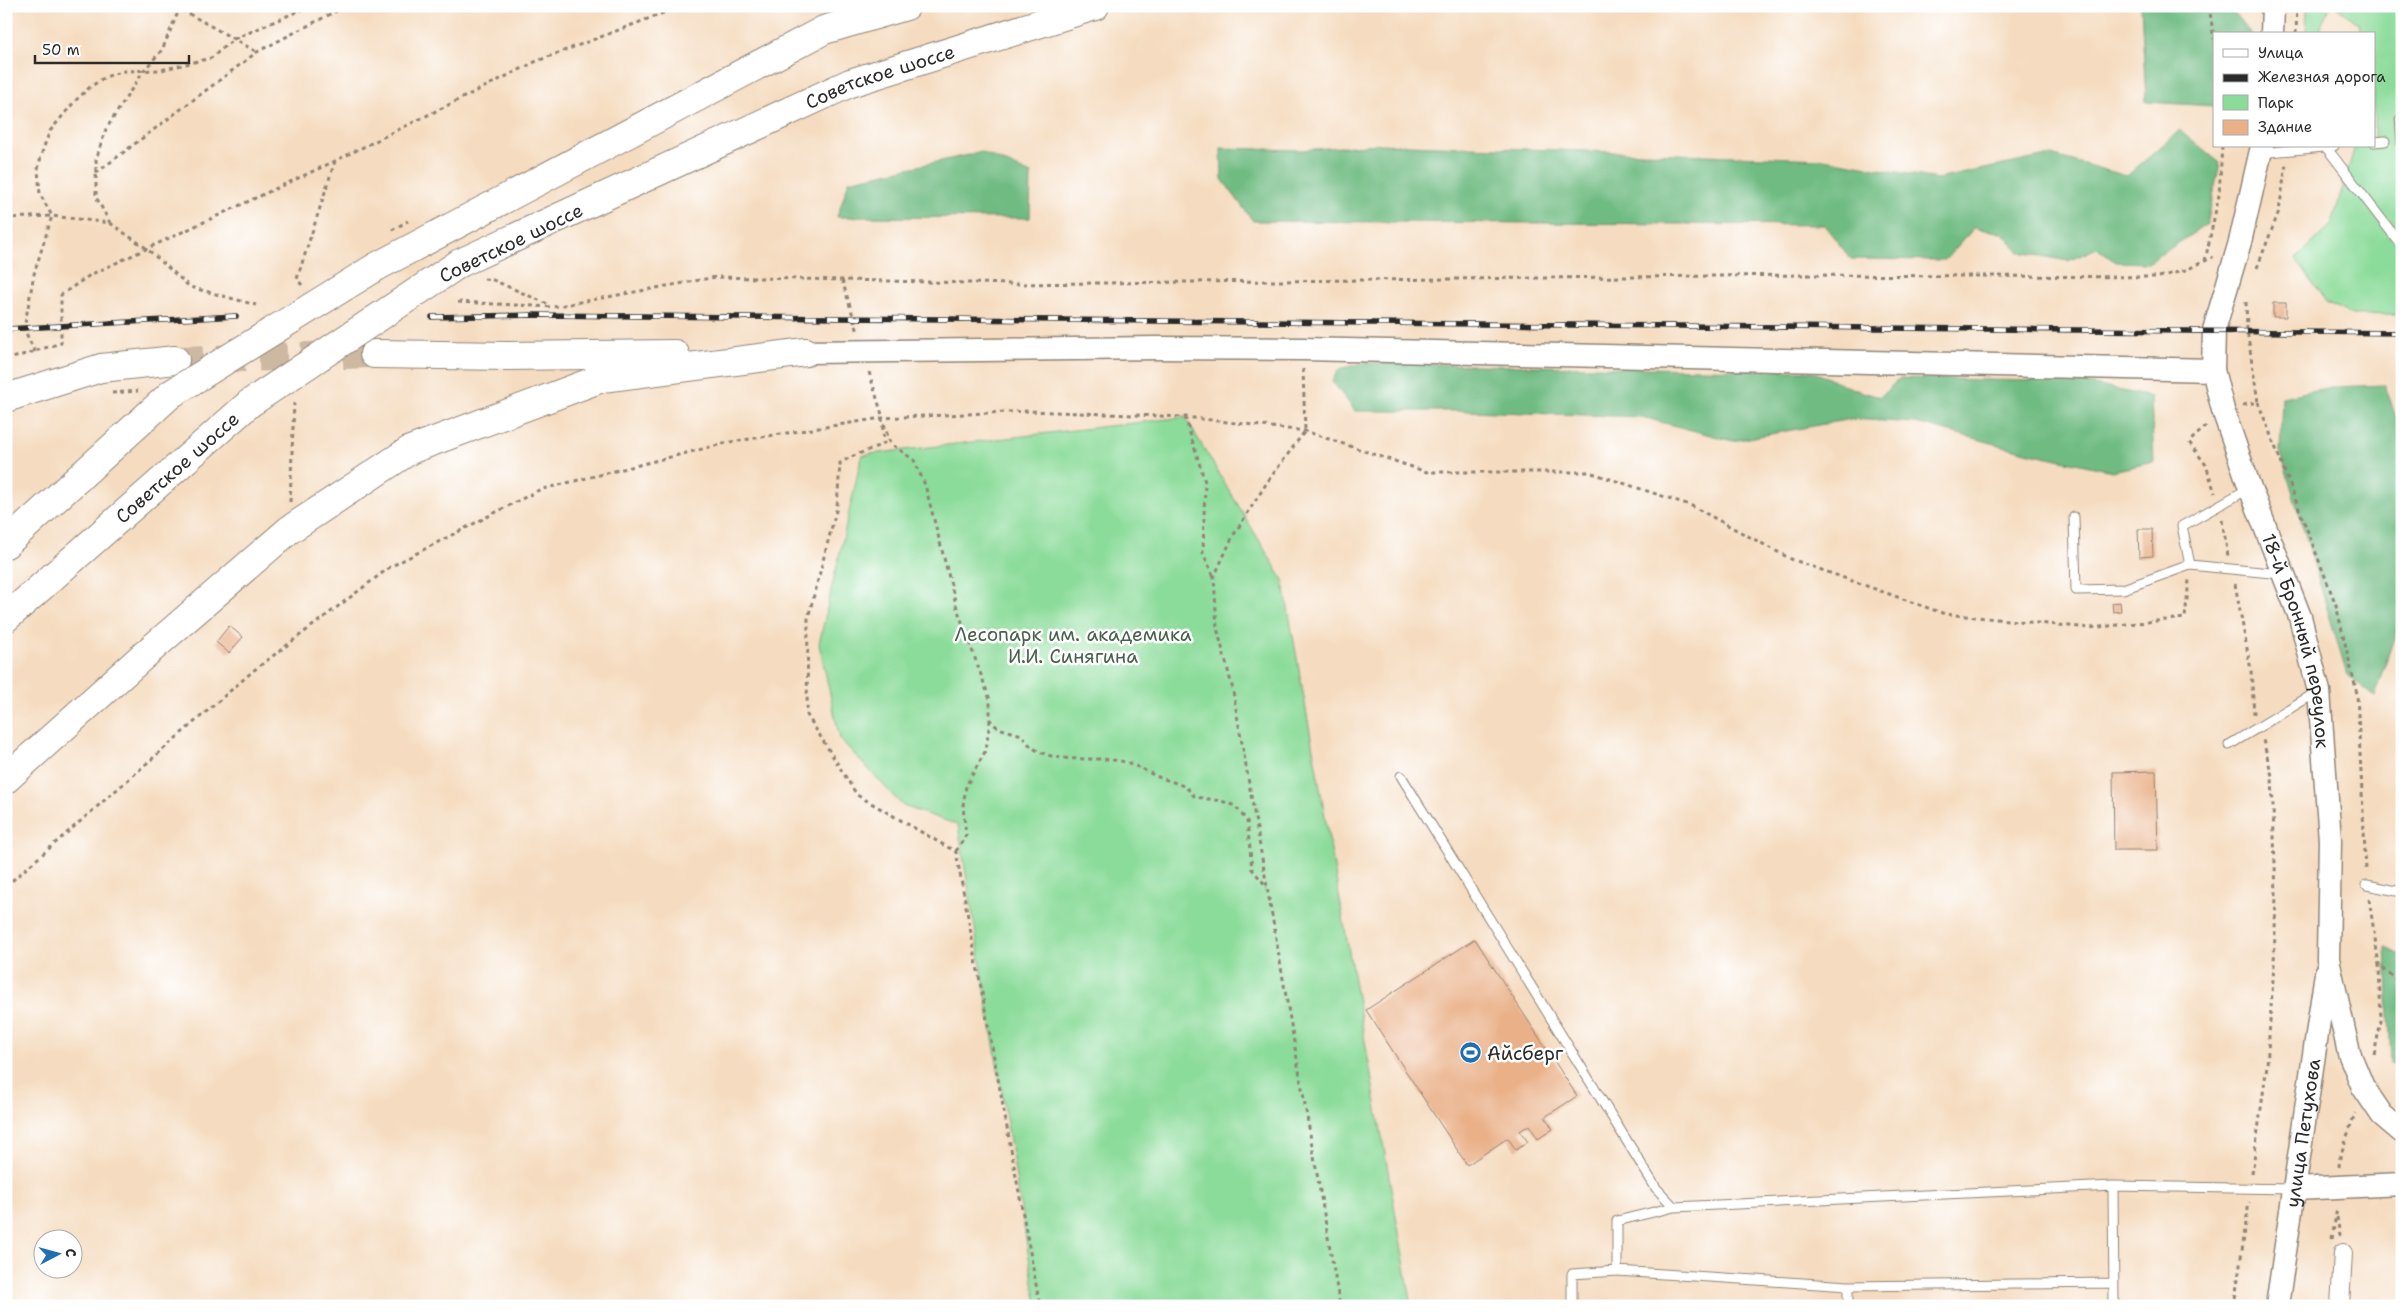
<svg xmlns="http://www.w3.org/2000/svg" width="2408" height="1312" font-family="'Shantell Sans',sans-serif">
	<style>
		.green { fill: #8bdb9a; stroke: #5b8362 }
		.forest { fill: #70bb82; stroke: #4e7356 }
		.building { fill: #eab189 }
		.lines { fill: none; stroke-linecap: round; stroke-linejoin: round }
		.trunk-tunnel { stroke: #cdb9a2; stroke-width: 28; stroke-dasharray: 28 14; stroke-linecap: butt }
		.service-casing { stroke: #908476; stroke-width: 11 }
		.minor-casing { stroke: #908476; stroke-width: 20 }
		.tertiary-casing { stroke: #908476; stroke-width: 25 }
		.trunk-casing { stroke: #908476; stroke-width: 30 }
		.path { stroke: #908476; stroke-width: 3; stroke-dasharray: 4 4; stroke-linecap: butt }
		.service { stroke: #fff; stroke-width: 9 }
		.minor { stroke: #fff; stroke-width: 18 }
		.tertiary { stroke: #fff; stroke-width: 22 }
		.trunk { stroke: #fff; stroke-width: 28 }
		.rail-casing { stroke: #2b2b2b; stroke-width: 5.5 }
		.rail { stroke: #fff; stroke-width: 4; stroke-dasharray: 11; stroke-linecap: butt }
		.trunk-bridge-casing { stroke: #908476; stroke-width: 30; stroke-linecap: butt }
		.trunk-bridge { stroke: #fff; stroke-width: 28 }
		.labels { text-anchor: middle; dominant-baseline: central; stroke-width: 5; stroke-linejoin: round; paint-order: stroke }
		.street-label { font-size: 19px; fill: #2b2b2b; stroke: #fff }
		.park-label { font-size: 19px; fill: #48604c; stroke: #fff }
		.poi-label { font-size: 19px; fill: #2b2b2b; stroke: #fff; text-anchor: start }
	</style>
	<rect width="100%" height="100%" fill="#fff"/>
	<filter id="ink" filterUnits="userSpaceOnUse"><feTurbulence type="fractalNoise" baseFrequency=".02" numOctaves="2"/><feDisplacementMap in="SourceGraphic" scale="10" xChannelSelector="R" yChannelSelector="G"/><feConvolveMatrix kernelMatrix="1 2 1 2 8 2 1 2 1" color-interpolation-filters="sRGB"/></filter>
	<filter id="wash" filterUnits="userSpaceOnUse"><feTurbulence type="fractalNoise" baseFrequency=".0096" numOctaves="4" result="noise"/><feDisplacementMap in="SourceGraphic" scale="20" xChannelSelector="R" yChannelSelector="G"/><feGaussianBlur stdDeviation="1.12" result="paint"/><feColorMatrix in="noise" values="0 0 0 0 0 0 0 0 0 0 0 0 0 0 0 0 0 1.4 0 .05"/><feComposite in="paint" operator="in"/></filter>
	<g filter="url(#wash)">
		<rect width="100%" height="100%" fill="#f5dcc0"/>
		<path class="green" d="M 2307,6 L 2330,6 L 2317,34 L 2306,34 Z
			M 2336,6 L 2402,6 L 2402,314 L 2352,315 L 2326,302 L 2296,259 L 2332,224 L 2355,146 L 2374,146 L 2374,34 L 2361,34 L 2359,24 Z
			M 1185,417 L 1283,580 L 1412,1306 L 1037,1306 L 958,825 L 903,806 L 840,739 L 819,644 L 862,455 Z"/>
		<path class="forest" d="M 2141,6 L 2231,6 L 2230,8 L 2251,34 L 2214,34 L 2214,106 L 2146,102 Z
			M 2180,130 L 2220,163 L 2207,224 L 2148,263 L 2115,262 L 2097,248 L 2068,261 L 2019,252 L 2003,233 L 1974,228 L 1945,260 L 1851,259 L 1824,225 L 1253,221 L 1222,179 L 1221,148 L 1302,150 L 1379,144 L 1823,159 L 1937,179 L 2051,155 L 2127,176 Z
			M 982,152 L 1031,174 L 1030,218 L 837,217 L 849,181 Z
			M 1363,363 L 1812,371 L 1859,391 L 1880,397 L 1900,378 L 2080,382 L 2151,397 L 2154,462 L 2112,471 L 2030,453 L 1916,423 L 1851,419 L 1733,441 L 1642,417 L 1468,411 L 1355,411 L 1332,381 L 1339,369 Z
			M 2385,385 L 2400,429 L 2402,577 L 2396,632 L 2374,697 L 2347,675 L 2280,450 L 2282,397 L 2331,387 Z
			M 2386,947 L 2402,955 L 2402,1068 L 2391,1063 Z"/>
		<g id="blocks">
			<path class="building" d="M 2402,109 L 2402,167 L 2399,167 L 2395,118 Z
				M 2273,303 L 2286,303 L 2286,317 L 2273,317 Z
				M 2138,529 L 2152,529 L 2153,556 L 2139,557 Z
				M 2120,602 L 2121,611 L 2113,612 L 2112,603 Z
				M 229,626 L 243,637 L 229,653 L 216,642 Z
				M 2156,771 L 2158,850 L 2114,850 L 2113,772 Z
				M 1475,939 L 1577,1096 L 1545,1117 L 1553,1129 L 1538,1139 L 1529,1125 L 1520,1131 L 1528,1142 L 1516,1150 L 1508,1138 L 1467,1165 L 1366,1010 Z"/>
		</g>
	</g>
	<g filter="url(#ink)">
		<use href="#blocks" fill-opacity="0" stroke="#908476" stroke-width="1"/>
		<g class="lines">
			<path class="trunk-tunnel" d="M 175,360 L 374,354"/>
			<defs>
				<path id="service" d="M 2374,142 L 2385,141
					M 2326,147 L 2402,246
					M 2260,153 L 2334,146
					M 2074,517 L 2076,590 L 2123,589 L 2190,565 L 2281,574
					M 2190,565 L 2182,526 L 2250,488
					M 2229,745 L 2317,692
					M 1401,776 L 1656,1188 L 1674,1207 L 2113,1186 L 2295,1189
					M 2367,885 L 2402,892
					M 2113,1186 L 2114,1306
					M 1617,1271 L 1617,1221 L 1674,1207
					M 1572,1306 L 1572,1274 L 1617,1271 L 1848,1286
					M 1848,1306 L 1848,1286 L 2114,1283"/>
				<path id="minor" d="M 2340,1306 L 2343,1253"/>
				<g id="tertiary">
					<path d="M 2272,34 L 2273,6"/>
					<path id="s1" d="M 2262,146 L 2240,242 L 2214,330 L 2213,370 L 2223,410 L 2250,488 L 2300,617 L 2319,691 L 2330,840 L 2328,959 L 2349,1053 L 2363,1087 L 2382,1115 L 2402,1132"/>
					<path d="M 806,352 L 1157,348 L 1303,349 L 2213,370"/>
					<path d="M 2295,1189 L 2402,1184"/>
					<path id="s2" d="M 2277,1306 L 2326,973"/>
				</g>
				<g id="trunk">
					<path id="s3" d="M 460,263 L 850,83 L 1095,6"/>
					<path d="M 376,267 L 824,30 L 906,6"/>
					<path d="M 374,354 L 507,356 L 675,354"/>
					<path d="M 6,398 L 101,368 L 175,360"/>
					<path d="M 6,544 L 171,394"/>
					<path id="s4" d="M 6,618 L 250,403"/>
					<path d="M 6,779 L 142,657 L 289,530 L 410,450 L 602,378 L 806,352"/>
				</g>
			</defs>
			<use href="#service" class="service-casing"/>
			<use href="#minor" class="minor-casing"/>
			<use href="#tertiary" class="tertiary-casing"/>
			<use href="#trunk" class="trunk-casing"/>
			<path class="path" d="M 175,6 L 257,52
				M 2209,6 L 2214,39
				M 2296,34 L 2297,6
				M 96,173 L 257,52 L 346,6
				M 6,218 L 52,216 L 110,223 L 96,197 L 96,159 L 106,129 L 144,70 L 162,50 L 179,10 L 201,6
				M 110,223 L 146,248 L 190,287 L 256,305
				M 392,230 L 408,221
				M 2205,261 L 2219,195 L 2222,146
				M 2257,268 L 2279,211 L 2286,164
				M 484,279 L 493,280 L 550,305
				M 842,280 L 858,332
				M 302,285 L 297,279 L 335,161
				M 458,302 L 553,307 L 716,277 L 1014,284 L 1802,275 L 2159,277 L 2186,270 L 2213,257
				M 35,352 L 24,329 L 34,274 L 52,216 L 40,194 L 38,169 L 43,149 L 50,131 L 75,101 L 90,87 L 105,77 L 124,71 L 161,70 L 211,58 L 234,39 L 310,6
				M 6,360 L 61,343 L 61,295 L 90,275 L 335,161 L 537,61 L 682,6
				M 1303,369 L 1305,431 L 1268,481 L 1233,536 L 1214,577 L 1217,628 L 1232,686 L 1340,1306
				M 869,372 L 883,418
				M 112,393 L 138,391
				M 2258,402 L 2336,605 L 2357,694 L 2366,871
				M 2243,405 L 2258,402 L 2247,330 L 2246,302
				M 1185,417 L 1205,482 L 1203,553 L 1214,577
				M 882,418 L 884,443 C 869,451 854,454 840,463 L 837,507 L 808,618 L 807,715 L 857,795 L 956,852 L 1040,1306
				M 884,424 L 890,443 L 914,460 L 925,485 L 957,608 L 990,700 L 990,720 L 998,728 L 1022,735 C 1040,767 1083,756 1113,760 C 1130,761 1141,769 1156,776 C 1165,780 1176,782 1185,787 C 1189,789 1192,794 1195,797 L 1222,801 L 1235,806 L 1247,821 L 1252,869 L 1267,887
				M 2206,426 L 2189,442 L 2206,465 L 2215,493
				M 290,502 L 294,403
				M 2222,520 L 2228,556
				M 2235,584 L 2251,670 L 2254,714
				M 956,851 L 966,835 L 963,806 L 966,786 L 986,750 L 990,720
				M 6,886 L 253,671 L 390,567 L 539,490 L 730,442 L 882,418 L 1028,411 L 1185,417 L 1305,431 L 1427,472 L 1589,472 L 1690,505 L 1791,559 L 1945,614 L 2090,628 L 2185,618 L 2189,580
				M 2369,899 L 2379,965 L 2402,985
				M 2374,1055 L 2381,1021 L 2379,965
				M 2339,1167 L 2340,1157 L 2355,1113
				M 2252,1174 L 2267,1065 L 2274,965 L 2276,894 L 2272,776 L 2263,740
				M 2337,1217 L 2340,1236
				M 2332,1239 L 2337,1208
				M 2234,1306 L 2249,1202"/>
			<use href="#service" class="service"/>
			<use href="#minor" class="minor"/>
			<use href="#tertiary" class="tertiary"/>
			<use href="#trunk" class="trunk"/>
			<defs>
				<path id="rail" d="M 432,317 L 534,315 L 2402,333
					M 6,329 L 236,316"/>
			</defs>
			<use href="#rail" class="rail-casing"/>
			<use href="#rail" class="rail"/>
			<defs>
				<path id="trunk-bridge" d="M 171,394 L 376,267
					M 250,403 L 460,263"/>
			</defs>
			<use href="#trunk-bridge" class="trunk-bridge-casing"/>
			<use href="#trunk-bridge" class="trunk-bridge"/>
		</g>
	</g>
	<defs>
		<symbol id="stadium-disc" viewBox="-11 -11 22 22"><circle r="9.5" fill="#1f6fb2" stroke="#fff"/><path d="M0-5a6.5 5 0 1 0 0 10a6.5 5 0 1 0 0-10ZM-3.5-1.8h7v3.6h-7Z" fill="#fff"/></symbol>
	</defs>
	<g fill-rule="evenodd">
		<use href="#stadium-disc" x="1458" y="1040" width="25" height="25"/>
	</g>
	<g class="labels">
		<g class="street-label">
			<text stroke="none"><textPath href="#s3" startOffset="460">Советское шоссе</textPath></text>
			<text transform="translate(511 243) rotate(-26)">Советское шоссе</text>
			<text stroke="none"><textPath href="#s4" startOffset="228">Советское шоссе</textPath></text>
			<text stroke="none"><textPath href="#s1" startOffset="515">18-й Бронный переулок</textPath></text>
			<text stroke="none"><textPath href="#s2" startOffset="175">улица Петухова</textPath></text>
		</g>
		<g class="park-label">
			<text x="1073" y="634">Лесопарк им. академика<tspan x="1073" dy="22">И.И. Синягина</tspan></text>
		</g>
		<g class="poi-label">
			<text x="1487" y="1053">Айсберг</text>
		</g>
	</g>
	<rect width="2408" height="1312" fill="none" stroke="#fff" stroke-width="25"/>
	<rect x="2213" y="32" width="162" height="115" fill="#ffffff" stroke="#aaaaaa"/>
	<rect x="2223" y="49" width="25" height="8" fill="#ffffff" stroke="#aaaaaa"/>
	<text x="2258" y="58" font-size="15" fill="#2b2b2b">Улица</text>
	<rect x="2223" y="74" width="25" height="8" fill="#2b2b2b" stroke="#aaaaaa"/>
	<text x="2258" y="82" font-size="15" fill="#2b2b2b">Железная дорога</text>
	<rect x="2223" y="95" width="25" height="15" fill="#8bdb9a" stroke="#aaaaaa"/>
	<text x="2258" y="108" font-size="15" fill="#2b2b2b">Парк</text>
	<rect x="2223" y="120" width="25" height="15" fill="#eab189" stroke="#aaaaaa"/>
	<text x="2258" y="132" font-size="15" fill="#2b2b2b">Здание</text>
	<g transform="translate(58 1254) rotate(84)"><circle r="24" fill="#ffffff" stroke="#aaaaaa"/>
	<path d="M0-4L9 19L0 12L-9 19Z" fill="#1f6fb2"/>
	<text y="-8" font-size="14" font-weight="bold" text-anchor="middle" fill="#2b2b2b">С</text>
	</g>
	<path d="M35 55v8h154v-8" fill="none" stroke="#2b2b2b" stroke-width="2.5"/>
	<text x="42" y="55" font-size="15" fill="#2b2b2b" stroke="#ffffff" stroke-width="4" paint-order="stroke">50 m</text>
</svg>
